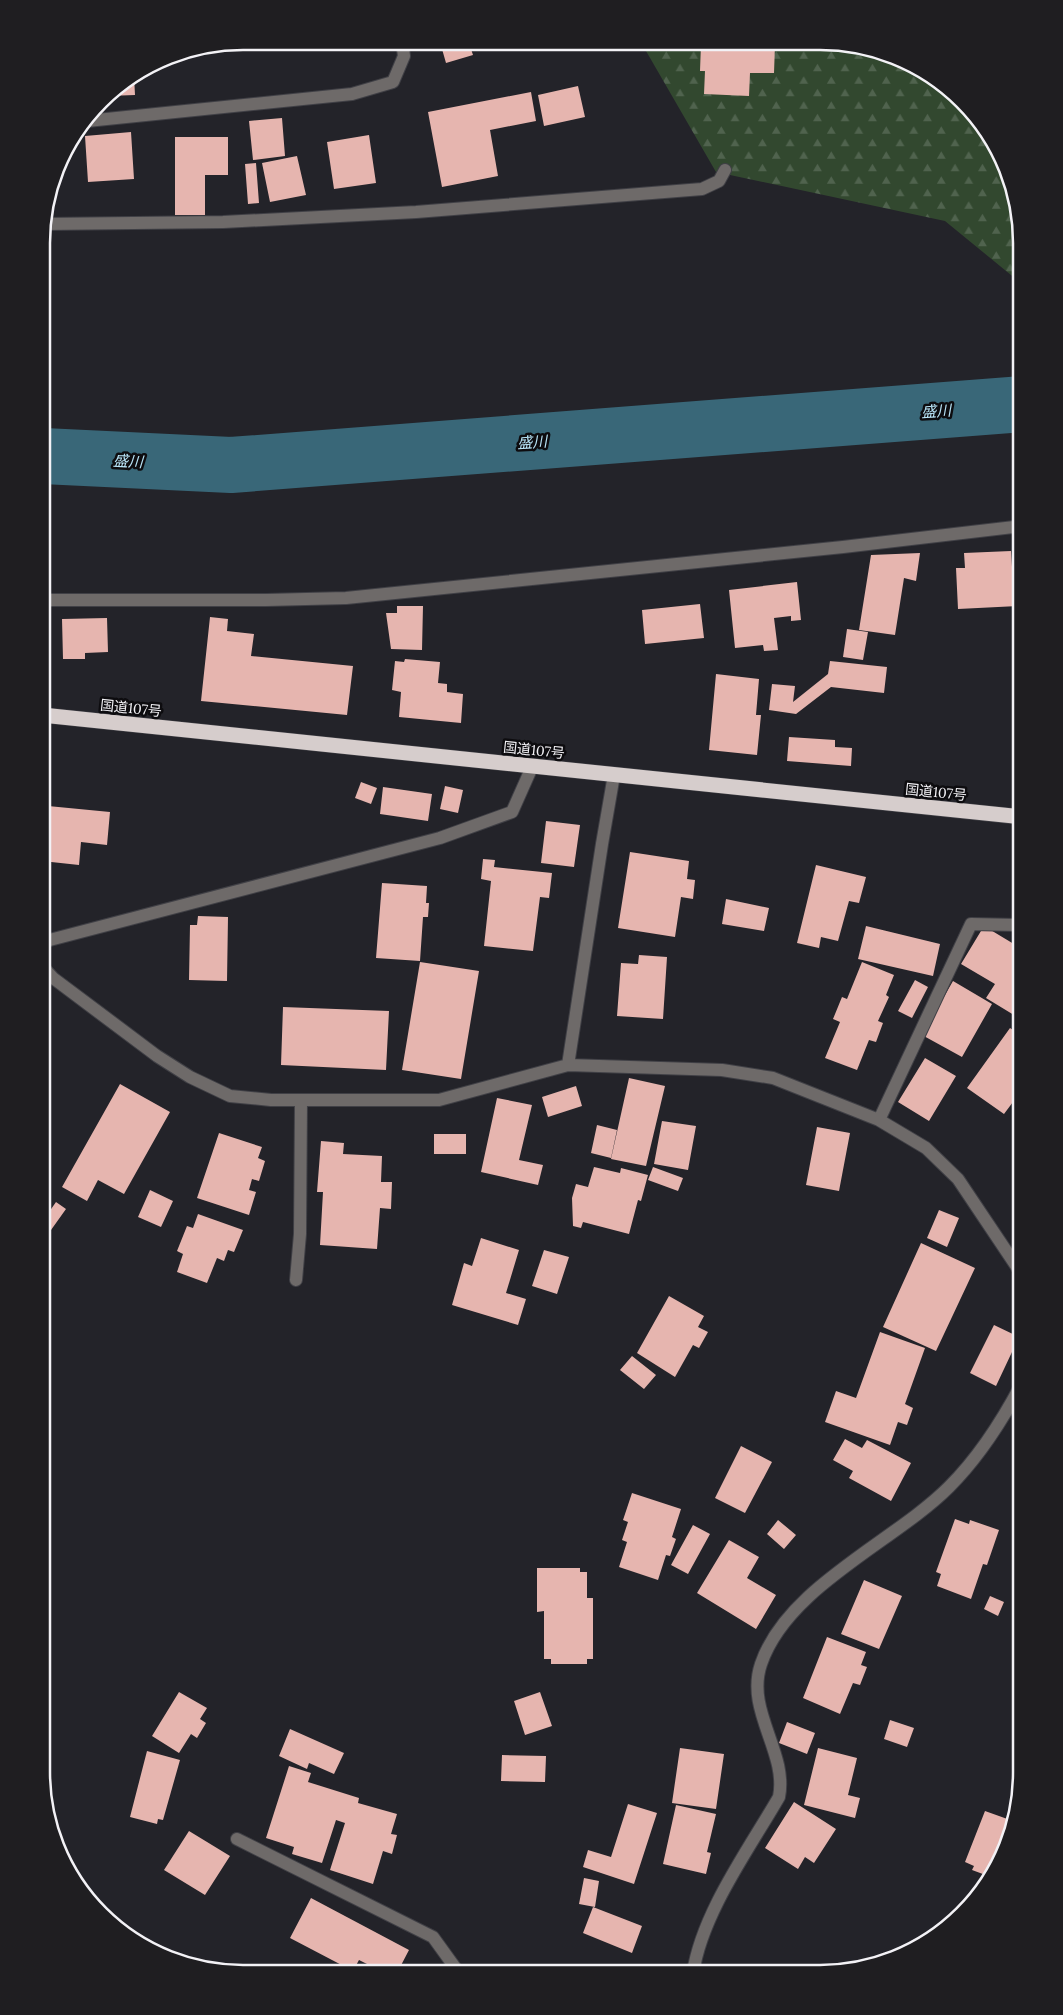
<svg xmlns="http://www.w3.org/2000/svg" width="1063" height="2015" font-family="Lora,'Noto Sans JP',serif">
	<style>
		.forest { fill: url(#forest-firs) }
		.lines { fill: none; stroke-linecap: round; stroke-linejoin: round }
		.river { stroke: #396778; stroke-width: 56 }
		.building { fill: #e6b5af }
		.minor-casing { stroke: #404046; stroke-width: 14 }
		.highway-casing { stroke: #404046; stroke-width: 16 }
		.minor { stroke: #6e6a69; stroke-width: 12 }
		.highway { stroke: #d6cdcc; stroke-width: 15 }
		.labels { text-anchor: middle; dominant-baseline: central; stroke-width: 5; stroke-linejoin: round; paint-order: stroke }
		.street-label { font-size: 14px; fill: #f3f2f6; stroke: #0d0c0f }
		.water-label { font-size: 15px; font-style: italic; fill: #b9e5f8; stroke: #0d0c0f }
		.rim { fill: none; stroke: #f3f2f6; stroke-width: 2.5 }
	</style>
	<defs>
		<pattern id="forest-firs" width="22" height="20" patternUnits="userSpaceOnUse" patternTransform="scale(1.25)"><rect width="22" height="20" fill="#32482f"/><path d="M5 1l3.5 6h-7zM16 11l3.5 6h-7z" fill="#50634e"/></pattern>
	</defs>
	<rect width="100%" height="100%" fill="#232329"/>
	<path class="forest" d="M 642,44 L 859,45 L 910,62 L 953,91 L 988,131 L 1011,178 L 1022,243 L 1022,284 L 945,221 L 716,172 Z"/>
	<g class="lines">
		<path class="river" d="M 43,456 L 231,465 L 1022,404"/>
	</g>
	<path class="building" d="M 440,42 L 469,43 L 473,55 L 446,63 Z
		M 701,44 L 775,45 L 774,73 L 750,73 L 749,96 L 704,94 L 705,71 L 700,71 Z
		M 134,76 L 135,95 L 108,96 L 110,91 Z
		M 578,86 L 585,117 L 544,126 L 538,95 Z
		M 531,92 L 536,121 L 490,130 L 498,176 L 442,187 L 428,112 Z
		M 282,118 L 285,156 L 253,160 L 249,121 Z
		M 131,132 L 134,179 L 88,182 L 85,136 Z
		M 369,135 L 376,183 L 334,189 L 327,142 Z
		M 175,137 L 228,137 L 228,175 L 205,175 L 205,215 L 175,215 Z
		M 297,156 L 306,195 L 270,202 L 262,163 Z
		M 256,163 L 259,203 L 248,204 L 245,164 Z
		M 53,183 L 53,204 L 47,204 Z
		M 1011,551 L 1012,567 L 1019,567 L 1020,606 L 958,609 L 956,568 L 965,568 L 964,553 Z
		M 920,553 L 916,581 L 904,578 L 895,635 L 859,630 L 871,555 Z
		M 797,582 L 801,620 L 791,621 L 791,616 L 774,618 L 778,650 L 764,651 L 763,645 L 735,648 L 729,590 Z
		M 700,604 L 704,638 L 645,644 L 642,610 Z
		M 397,606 L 423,606 L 422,650 L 391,649 L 386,613 L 397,613 Z
		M 210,617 L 228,619 L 227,631 L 254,634 L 251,656 L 353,666 L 347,715 L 201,701 Z
		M 107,618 L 108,652 L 85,653 L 85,659 L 63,659 L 62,619 Z
		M 847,629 L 868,632 L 863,660 L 843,657 Z
		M 405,659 L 440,662 L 438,683 L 447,684 L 447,692 L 463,694 L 461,723 L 399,717 L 401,692 L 392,690 L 395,661 L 404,662 Z
		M 830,661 L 887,667 L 884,693 L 831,687 L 796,714 L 769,710 L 772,684 L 795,686 L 793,702 L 828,674 Z
		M 716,674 L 759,679 L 756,715 L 761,715 L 757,755 L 709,750 Z
		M 789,737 L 835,740 L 835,747 L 852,748 L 851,766 L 787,761 Z
		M 361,782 L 377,788 L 371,804 L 355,798 Z
		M 445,786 L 463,790 L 458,813 L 440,809 Z
		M 383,787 L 432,794 L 428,821 L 380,814 Z
		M 48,806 L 110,812 L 107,845 L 81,842 L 79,865 L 42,861 Z
		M 546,821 L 580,825 L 574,867 L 541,863 Z
		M 630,852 L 689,861 L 687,879 L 695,880 L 693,899 L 681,897 L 675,937 L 618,928 Z
		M 483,859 L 495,860 L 494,867 L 552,873 L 549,898 L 540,897 L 533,951 L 484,946 L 491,881 L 481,879 Z
		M 816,865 L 866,877 L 859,903 L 849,901 L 838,941 L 821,937 L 819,948 L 797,943 Z
		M 382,883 L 427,886 L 426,903 L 429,903 L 428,917 L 423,917 L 420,961 L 376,958 Z
		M 726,899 L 769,908 L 764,931 L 722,924 Z
		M 198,916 L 228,917 L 227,981 L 189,980 L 190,925 L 197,925 Z
		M 866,926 L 940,944 L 933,976 L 858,959 Z
		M 984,926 L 1022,949 L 1022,1020 L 986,998 L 995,984 L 961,964 Z
		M 639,955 L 667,957 L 663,1019 L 617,1016 L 621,963 L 638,964 Z
		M 420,962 L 479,971 L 461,1079 L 402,1070 Z
		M 862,962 L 894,975 L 886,995 L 889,997 L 878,1021 L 883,1023 L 876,1042 L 869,1040 L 857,1070 L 825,1058 L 840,1022 L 833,1019 L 842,997 L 847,999 Z
		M 915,980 L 928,987 L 912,1018 L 898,1011 Z
		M 953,981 L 992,1004 L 962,1057 L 922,1035 Z
		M 283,1007 L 389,1011 L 386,1070 L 281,1065 Z
		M 1010,1028 L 1022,1036 L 1022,1090 L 1004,1114 L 967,1088 Z
		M 925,1058 L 956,1076 L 929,1121 L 898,1102 Z
		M 629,1078 L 665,1086 L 646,1166 L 611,1159 Z
		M 120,1084 L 170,1112 L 124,1194 L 98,1180 L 87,1201 L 62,1187 Z
		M 576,1086 L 582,1106 L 548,1117 L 542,1097 Z
		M 497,1098 L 532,1105 L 519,1160 L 543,1165 L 538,1185 L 481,1172 Z
		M 662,1121 L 696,1126 L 688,1170 L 654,1164 Z
		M 597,1125 L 617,1130 L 611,1158 L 591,1153 Z
		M 817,1127 L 850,1133 L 839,1191 L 806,1185 Z
		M 219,1133 L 262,1147 L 258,1158 L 265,1161 L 259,1181 L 252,1179 L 249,1190 L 256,1192 L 249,1215 L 197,1198 Z
		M 434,1134 L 466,1134 L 466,1154 L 434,1154 Z
		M 321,1141 L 344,1143 L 343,1154 L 382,1156 L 381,1182 L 392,1182 L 391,1209 L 380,1208 L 377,1249 L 320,1245 L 323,1192 L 317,1192 Z
		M 594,1167 L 620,1173 L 621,1168 L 648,1175 L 641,1201 L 638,1200 L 629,1234 L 583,1222 L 581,1228 L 573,1226 L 572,1198 L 576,1184 L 588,1187 Z
		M 653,1167 L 683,1178 L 678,1191 L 648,1180 Z
		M 150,1190 L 173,1201 L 161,1227 L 138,1217 Z
		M 56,1202 L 66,1209 L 51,1230 L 42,1224 L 42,1222 Z
		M 939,1210 L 959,1218 L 947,1247 L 927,1238 Z
		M 198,1214 L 243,1230 L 234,1252 L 228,1250 L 224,1261 L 217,1258 L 207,1283 L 177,1272 L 183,1254 L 177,1251 L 187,1226 L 193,1228 Z
		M 481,1238 L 519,1250 L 506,1293 L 526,1299 L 518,1325 L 452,1305 L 464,1263 L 472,1266 Z
		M 921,1243 L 975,1268 L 936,1351 L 883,1327 Z
		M 544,1250 L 569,1257 L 557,1294 L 532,1286 Z
		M 669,1296 L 704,1316 L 698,1327 L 708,1332 L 699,1348 L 693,1345 L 675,1377 L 637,1353 Z
		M 994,1325 L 1019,1337 L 996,1386 L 970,1373 Z
		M 880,1332 L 925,1348 L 905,1404 L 913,1408 L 907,1425 L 898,1422 L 890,1445 L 825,1422 L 836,1391 L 856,1398 Z
		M 632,1356 L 656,1375 L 644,1389 L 620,1370 Z
		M 845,1439 L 862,1448 L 867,1440 L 911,1463 L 891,1501 L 849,1478 L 853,1471 L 833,1460 Z
		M 741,1446 L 772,1462 L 745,1513 L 715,1498 Z
		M 632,1493 L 681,1509 L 672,1537 L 676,1539 L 670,1556 L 666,1555 L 658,1580 L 619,1567 L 627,1542 L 622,1540 L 628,1522 L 623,1520 Z
		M 955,1519 L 969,1524 L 970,1520 L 999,1530 L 987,1565 L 983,1564 L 971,1599 L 937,1586 L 941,1574 L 936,1572 Z
		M 778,1520 L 796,1535 L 784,1549 L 767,1534 Z
		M 693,1525 L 710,1534 L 688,1574 L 671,1565 Z
		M 729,1540 L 759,1557 L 747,1578 L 776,1595 L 756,1629 L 697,1593 Z
		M 537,1568 L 580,1568 L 580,1572 L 587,1572 L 587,1598 L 593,1598 L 593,1659 L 587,1659 L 587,1664 L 551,1664 L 551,1659 L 544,1659 L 544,1611 L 537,1612 Z
		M 1021,1576 L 1021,1609 L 1012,1606 Z
		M 864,1580 L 902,1596 L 879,1649 L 841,1634 Z
		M 990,1596 L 1004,1602 L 998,1616 L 984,1609 Z
		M 827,1637 L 866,1652 L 861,1665 L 867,1667 L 860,1685 L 853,1683 L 840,1714 L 803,1698 Z
		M 179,1692 L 207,1708 L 200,1719 L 206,1723 L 197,1738 L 191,1734 L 179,1753 L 152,1736 Z
		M 540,1692 L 552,1726 L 525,1735 L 514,1701 Z
		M 890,1720 L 914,1728 L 907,1747 L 884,1739 Z
		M 787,1722 L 815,1733 L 807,1754 L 779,1743 Z
		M 290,1729 L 344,1753 L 334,1774 L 309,1763 L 307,1769 L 279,1756 Z
		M 680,1748 L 724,1754 L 716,1809 L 672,1803 Z
		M 818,1748 L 857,1758 L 848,1795 L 860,1798 L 855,1818 L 804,1805 Z
		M 147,1751 L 180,1760 L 163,1820 L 158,1819 L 157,1824 L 130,1817 Z
		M 502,1755 L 546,1756 L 545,1782 L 501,1781 Z
		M 289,1766 L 311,1773 L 308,1782 L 359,1798 L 358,1803 L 397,1814 L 391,1834 L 397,1835 L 392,1854 L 383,1851 L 373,1884 L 330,1870 L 345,1823 L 336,1820 L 322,1863 L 292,1854 L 294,1847 L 266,1838 Z
		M 794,1802 L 836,1829 L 814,1863 L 805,1857 L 798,1869 L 765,1848 Z
		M 628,1804 L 657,1813 L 634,1884 L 583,1867 L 588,1850 L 611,1857 Z
		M 676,1805 L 716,1814 L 707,1852 L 711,1853 L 706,1874 L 663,1864 Z
		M 985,1811 L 1013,1821 L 1007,1849 L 991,1877 L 972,1870 L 974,1866 L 965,1862 Z
		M 189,1831 L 230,1856 L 205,1895 L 164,1870 Z
		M 584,1878 L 599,1881 L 595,1907 L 579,1904 Z
		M 311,1898 L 409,1950 L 397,1973 L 383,1972 L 359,1960 L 353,1971 L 290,1938 Z
		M 593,1907 L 642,1926 L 632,1953 L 583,1933 Z
		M 733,1967 L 741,1974 L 728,1973 Z"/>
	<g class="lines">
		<defs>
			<path id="minor" d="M 87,121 L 352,94 L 393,82 L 404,56 L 402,42
				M 43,224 L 223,222 L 416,212 L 702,189 L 719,181 L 725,170
				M 43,600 L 266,600 L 346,598 L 843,547 L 1022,526
				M 42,942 L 440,838 L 512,812 L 532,767
				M 42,966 L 53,978 L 157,1056 L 190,1077 L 230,1096 L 271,1100 L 439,1100 L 568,1065 L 722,1070 L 773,1078 L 879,1120 L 926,1148 L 958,1179 L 1021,1273
				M 568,1065 L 602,844 L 614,775
				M 879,1120 L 971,924 L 1022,925
				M 296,1280 L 300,1234 L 301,1100
				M 237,1839 L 433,1937 L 459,1973
				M 693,1973 C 702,1913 749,1849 779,1797 C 788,1752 745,1711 761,1664 C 787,1587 894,1542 949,1487 C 978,1458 1002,1421 1021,1385"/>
			<path id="highway" d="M 42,715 L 1022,817"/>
		</defs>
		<use href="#minor" class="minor-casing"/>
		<use href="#highway" class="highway-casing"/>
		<use href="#minor" class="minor"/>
		<use href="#highway" class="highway"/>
	</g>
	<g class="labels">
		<g class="street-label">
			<text transform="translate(131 708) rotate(6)">国道107号</text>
			<text transform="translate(534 750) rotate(6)">国道107号</text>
			<text transform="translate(936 792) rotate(6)">国道107号</text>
		</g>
		<g class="water-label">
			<text transform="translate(936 411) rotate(-4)">盛川</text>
			<text transform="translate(532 442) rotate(-4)">盛川</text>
			<text transform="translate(128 461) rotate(3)">盛川</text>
		</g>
	</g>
	<path d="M0 0H1063V2015H0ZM243 50H820A193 193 0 0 1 1013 243V1772A193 193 0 0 1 820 1965H243A193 193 0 0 1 50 1772V243A193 193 0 0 1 243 50Z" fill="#1f1e21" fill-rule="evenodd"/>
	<path class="rim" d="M243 50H820A193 193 0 0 1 1013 243V1772A193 193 0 0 1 820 1965H243A193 193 0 0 1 50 1772V243A193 193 0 0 1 243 50Z"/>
</svg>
